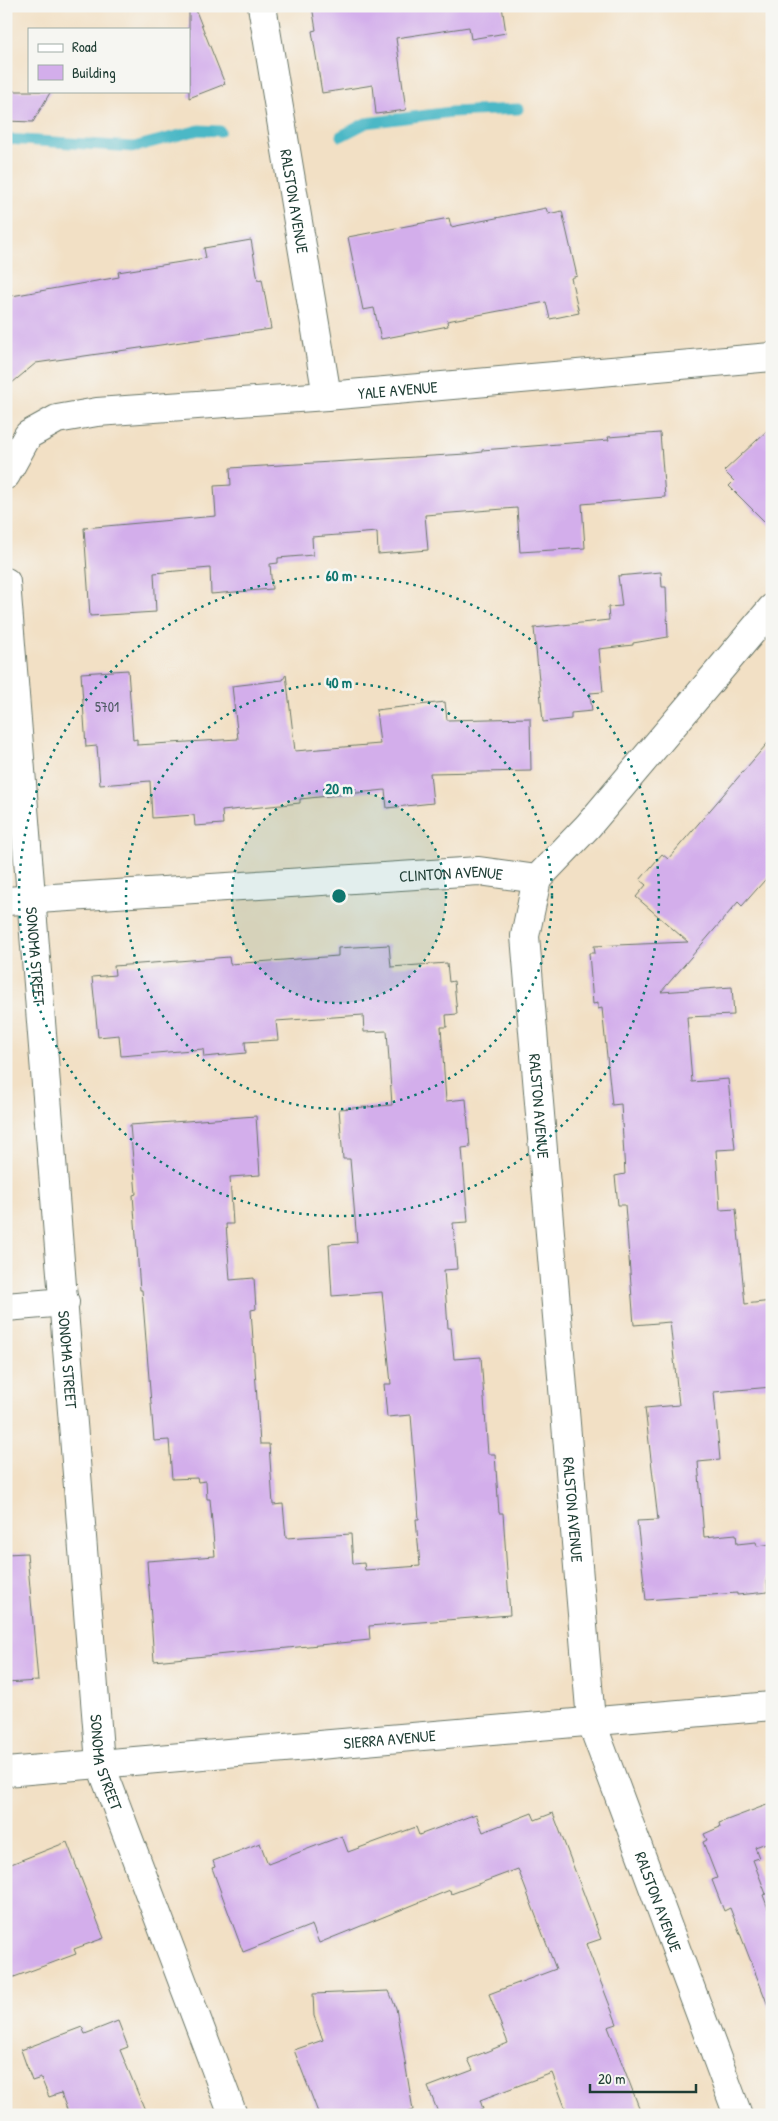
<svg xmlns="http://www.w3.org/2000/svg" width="778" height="2121" font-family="'Patrick Hand',sans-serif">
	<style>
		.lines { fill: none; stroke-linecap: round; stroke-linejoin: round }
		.stream { stroke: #4bb8c6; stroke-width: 11 }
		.building { fill: #d3aeeb }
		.minor-casing { stroke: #697667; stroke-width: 30 }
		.minor { stroke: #fff; stroke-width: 28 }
		.ring { fill: none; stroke: #0f766e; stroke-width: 2.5; stroke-dasharray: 2.5 5 }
		.labels { text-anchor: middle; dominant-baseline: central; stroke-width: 5; stroke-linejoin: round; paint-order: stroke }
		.number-label { font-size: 14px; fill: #4c5962 }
		.street-label { font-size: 16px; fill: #1f3d34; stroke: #f6f6f2 }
		.centre { fill: #0f766e; stroke: #f6f6f2; stroke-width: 2.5 }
		.ring-label { font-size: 15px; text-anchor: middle; font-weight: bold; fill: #0f766e; stroke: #f6f6f2; stroke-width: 5; stroke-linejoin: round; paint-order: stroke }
	</style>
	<rect width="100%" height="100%" fill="#f6f6f2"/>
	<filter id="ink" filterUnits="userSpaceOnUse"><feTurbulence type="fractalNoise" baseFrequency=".02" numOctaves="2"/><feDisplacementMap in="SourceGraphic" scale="10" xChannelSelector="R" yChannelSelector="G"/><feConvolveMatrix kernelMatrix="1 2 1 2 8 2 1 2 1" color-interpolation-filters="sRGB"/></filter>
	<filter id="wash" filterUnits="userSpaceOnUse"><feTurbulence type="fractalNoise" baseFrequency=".0096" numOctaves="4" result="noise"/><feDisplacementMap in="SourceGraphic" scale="20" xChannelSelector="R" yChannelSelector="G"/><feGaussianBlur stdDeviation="1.12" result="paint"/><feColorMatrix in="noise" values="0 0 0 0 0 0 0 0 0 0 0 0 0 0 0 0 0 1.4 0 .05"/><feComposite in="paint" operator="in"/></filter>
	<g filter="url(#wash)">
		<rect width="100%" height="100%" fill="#f2e0c5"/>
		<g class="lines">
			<path class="stream" d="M 341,136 L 366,123 L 451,112 L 518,109
				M 6,139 L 134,147 L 199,130 L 220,131"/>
		</g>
		<g id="blocks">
			<path class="building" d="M 189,6 L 194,6 L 225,84 L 189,98 Z
				M 312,6 L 502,6 L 506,33 L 471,39 L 469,27 L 396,38 L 406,110 L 376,114 L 373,85 L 322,93 L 312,31 L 316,30 Z
				M 6,91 L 51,91 L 33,122 L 6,121 Z
				M 546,208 L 548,214 L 562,211 L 577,276 L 571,278 L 579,313 L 550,319 L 546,302 L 447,321 L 448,326 L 381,339 L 374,308 L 363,310 L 348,237 L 449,218 L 451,227 Z
				M 251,240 L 258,280 L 262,279 L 271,329 L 36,363 L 6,388 L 6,297 L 119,277 L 118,272 L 206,258 L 204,248 Z
				M 772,426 L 772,529 L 729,486 L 734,481 L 724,471 Z
				M 660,433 L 665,497 L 582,504 L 585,548 L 520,552 L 517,508 L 425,515 L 428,550 L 378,554 L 377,532 L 312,537 L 313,555 L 278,558 L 278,563 L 270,564 L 272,589 L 211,594 L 210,568 L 154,573 L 156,612 L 90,616 L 84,528 L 216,516 L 214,486 L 231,485 L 230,468 L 466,454 L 482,452 L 482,450 L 609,440 L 608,437 Z
				M 661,572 L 662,587 L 666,587 L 668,637 L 633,643 L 633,645 L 599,649 L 603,692 L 590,693 L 592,711 L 571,713 L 571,719 L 543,722 L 534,628 L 609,620 L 608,607 L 622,606 L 618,576 Z
				M 128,670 L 133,740 L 137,739 L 137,745 L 238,739 L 232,686 L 283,680 L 286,674 L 295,751 L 380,744 L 376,710 L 445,702 L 447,720 L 530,718 L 531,771 L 430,773 L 433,803 L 387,808 L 385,790 L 300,799 L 300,803 L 222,811 L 223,824 L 195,826 L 194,815 L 152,818 L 150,781 L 100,785 L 97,746 L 86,747 L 81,673 Z
				M 772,738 L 772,872 L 742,906 L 738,902 L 661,992 L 732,987 L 734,1015 L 687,1017 L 692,1082 L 728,1079 L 735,1149 L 716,1150 L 720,1210 L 736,1209 L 745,1304 L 772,1301 L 772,1387 L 714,1392 L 720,1460 L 698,1462 L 704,1537 L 736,1534 L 737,1544 L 756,1542 L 757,1546 L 772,1544 L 772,1577 L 767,1578 L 768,1592 L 737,1595 L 737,1593 L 646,1600 L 637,1521 L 658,1520 L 645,1408 L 679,1405 L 670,1322 L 634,1325 L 625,1205 L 618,1205 L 615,1176 L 625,1174 L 621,1104 L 612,1105 L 602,1008 L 598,1009 L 598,1003 L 593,1004 L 589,953 L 595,953 L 594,946 L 688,942 L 636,897 L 646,885 L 640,880 L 662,854 L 668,859 Z
				M 389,945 L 391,967 L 447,963 L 449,982 L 454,981 L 457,1014 L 446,1015 L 447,1027 L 441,1027 L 446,1101 L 466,1099 L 470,1147 L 462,1148 L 468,1222 L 453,1223 L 457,1269 L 444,1270 L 448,1328 L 451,1328 L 454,1359 L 481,1357 L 488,1454 L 495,1454 L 499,1513 L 503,1513 L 510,1615 L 369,1626 L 370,1640 L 154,1661 L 147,1561 L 215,1556 L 210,1499 L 207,1499 L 206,1481 L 198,1482 L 197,1478 L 172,1479 L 169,1440 L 154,1441 L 142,1290 L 140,1290 L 133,1195 L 136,1194 L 130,1125 L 256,1116 L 260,1175 L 230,1177 L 233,1224 L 226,1224 L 230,1280 L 254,1278 L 256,1309 L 251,1310 L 260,1444 L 269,1444 L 273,1505 L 283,1504 L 286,1538 L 351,1534 L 353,1564 L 364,1563 L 365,1570 L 420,1566 L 416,1519 L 419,1519 L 411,1415 L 387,1417 L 384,1384 L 391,1384 L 382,1292 L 332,1296 L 329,1244 L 357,1242 L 350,1159 L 343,1159 L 339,1109 L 392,1105 L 387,1031 L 364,1032 L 363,1015 L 276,1021 L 278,1040 L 245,1042 L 246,1053 L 204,1057 L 203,1049 L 121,1056 L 119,1035 L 98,1037 L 92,977 L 115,975 L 114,966 L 229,957 L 230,964 L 338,956 L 338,948 Z
				M 27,1553 L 38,1681 L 6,1683 L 6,1554 Z
				M 772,1803 L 772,1841 L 755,1847 L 759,1858 L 753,1860 L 766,1894 L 763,1895 L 772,1919 L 772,2007 L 769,2008 L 730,1908 L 724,1911 L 712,1880 L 717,1878 L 703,1842 L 707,1840 L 704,1834 L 720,1827 L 719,1823 Z
				M 532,1813 L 535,1820 L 553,1813 L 601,1939 L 586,1944 L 617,2024 L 608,2027 L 642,2115 L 568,2115 L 552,2073 L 480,2100 L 483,2109 L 468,2115 L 439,2115 L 428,2087 L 473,2070 L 468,2059 L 508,2043 L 489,1994 L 556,1969 L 518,1869 L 451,1894 L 450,1890 L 319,1943 L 312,1925 L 243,1952 L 212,1868 L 215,1867 L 213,1861 L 260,1843 L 268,1864 L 342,1836 L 348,1852 L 416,1827 L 419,1835 L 476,1814 L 483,1832 Z
				M 67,1842 L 104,1938 L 74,1949 L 76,1954 L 6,1980 L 6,1866 Z
				M 389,1991 L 396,2008 L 413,2110 L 399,2115 L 319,2115 L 294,2050 L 323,2040 L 314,2016 L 313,1994 Z
				M 118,2021 L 128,2047 L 120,2050 L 147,2115 L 69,2115 L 61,2093 L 49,2097 L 41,2078 L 32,2081 L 21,2050 L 82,2027 L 85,2034 Z"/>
		</g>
	</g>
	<g filter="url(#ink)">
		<use href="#blocks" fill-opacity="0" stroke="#697667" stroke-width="1"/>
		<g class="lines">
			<defs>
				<g id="minor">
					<path id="s1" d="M 262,6 L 327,396"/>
					<path id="s2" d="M 6,475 L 28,435 L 57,419 L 97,412 L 327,396 L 772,357"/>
					<path id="s3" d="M 6,582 L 100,1763 L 233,2115"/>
					<path id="s4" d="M 537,879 L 525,936 L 591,1721 L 738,2115"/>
					<path id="s5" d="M 6,901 L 479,871 L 537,879 L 588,826 L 772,608"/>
					<path d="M 6,1307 L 65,1302"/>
					<path id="s6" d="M 6,1772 L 772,1706"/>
				</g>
			</defs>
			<use href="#minor" class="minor-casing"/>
			<use href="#minor" class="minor"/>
		</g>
	</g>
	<circle cx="339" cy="896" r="107" fill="#0f766e" fill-opacity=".12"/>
	<g class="ring">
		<circle cx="339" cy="896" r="107"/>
		<circle cx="339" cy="896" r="213"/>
		<circle cx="339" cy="896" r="320"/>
	</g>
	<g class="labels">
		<g class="number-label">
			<text x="107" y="706">5701</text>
		</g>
		<g class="street-label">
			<text stroke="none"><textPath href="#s1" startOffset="198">RALSTON AVENUE</textPath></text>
			<text stroke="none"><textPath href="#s2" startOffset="421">YALE AVENUE</textPath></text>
			<text stroke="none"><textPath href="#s5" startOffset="446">CLINTON AVENUE</textPath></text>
			<text stroke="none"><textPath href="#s3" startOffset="375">SONOMA STREET</textPath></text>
			<text stroke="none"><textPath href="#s4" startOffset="229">RALSTON AVENUE</textPath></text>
			<text stroke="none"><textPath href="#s3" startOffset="780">SONOMA STREET</textPath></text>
			<text stroke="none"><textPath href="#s4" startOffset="634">RALSTON AVENUE</textPath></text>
			<text stroke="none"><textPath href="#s6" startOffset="385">SIERRA AVENUE</textPath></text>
			<text stroke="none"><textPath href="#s3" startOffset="1185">SONOMA STREET</textPath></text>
			<text stroke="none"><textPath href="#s4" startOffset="1039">RALSTON AVENUE</textPath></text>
		</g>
	</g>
	<circle cx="339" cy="896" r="8" class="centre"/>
	<g class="ring-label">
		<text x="339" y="581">60 m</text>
		<text x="339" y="688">40 m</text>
		<text x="339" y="794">20 m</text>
	</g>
	<rect width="778" height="2121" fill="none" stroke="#f6f6f2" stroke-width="25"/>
	<rect x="28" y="28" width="162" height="65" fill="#f6f6f2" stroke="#a0aca6"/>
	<rect x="38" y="44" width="25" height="8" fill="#ffffff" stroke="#a0aca6"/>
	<text x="72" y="52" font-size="15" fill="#1f3d34">Road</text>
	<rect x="38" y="65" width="25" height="15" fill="#d3aeeb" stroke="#a0aca6"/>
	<text x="72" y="78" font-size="15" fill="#1f3d34">Building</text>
	<path d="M590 2084v8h106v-8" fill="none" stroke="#1f3d34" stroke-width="2.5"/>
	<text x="598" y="2084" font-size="15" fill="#1f3d34" stroke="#f6f6f2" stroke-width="4" paint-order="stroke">20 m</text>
</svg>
